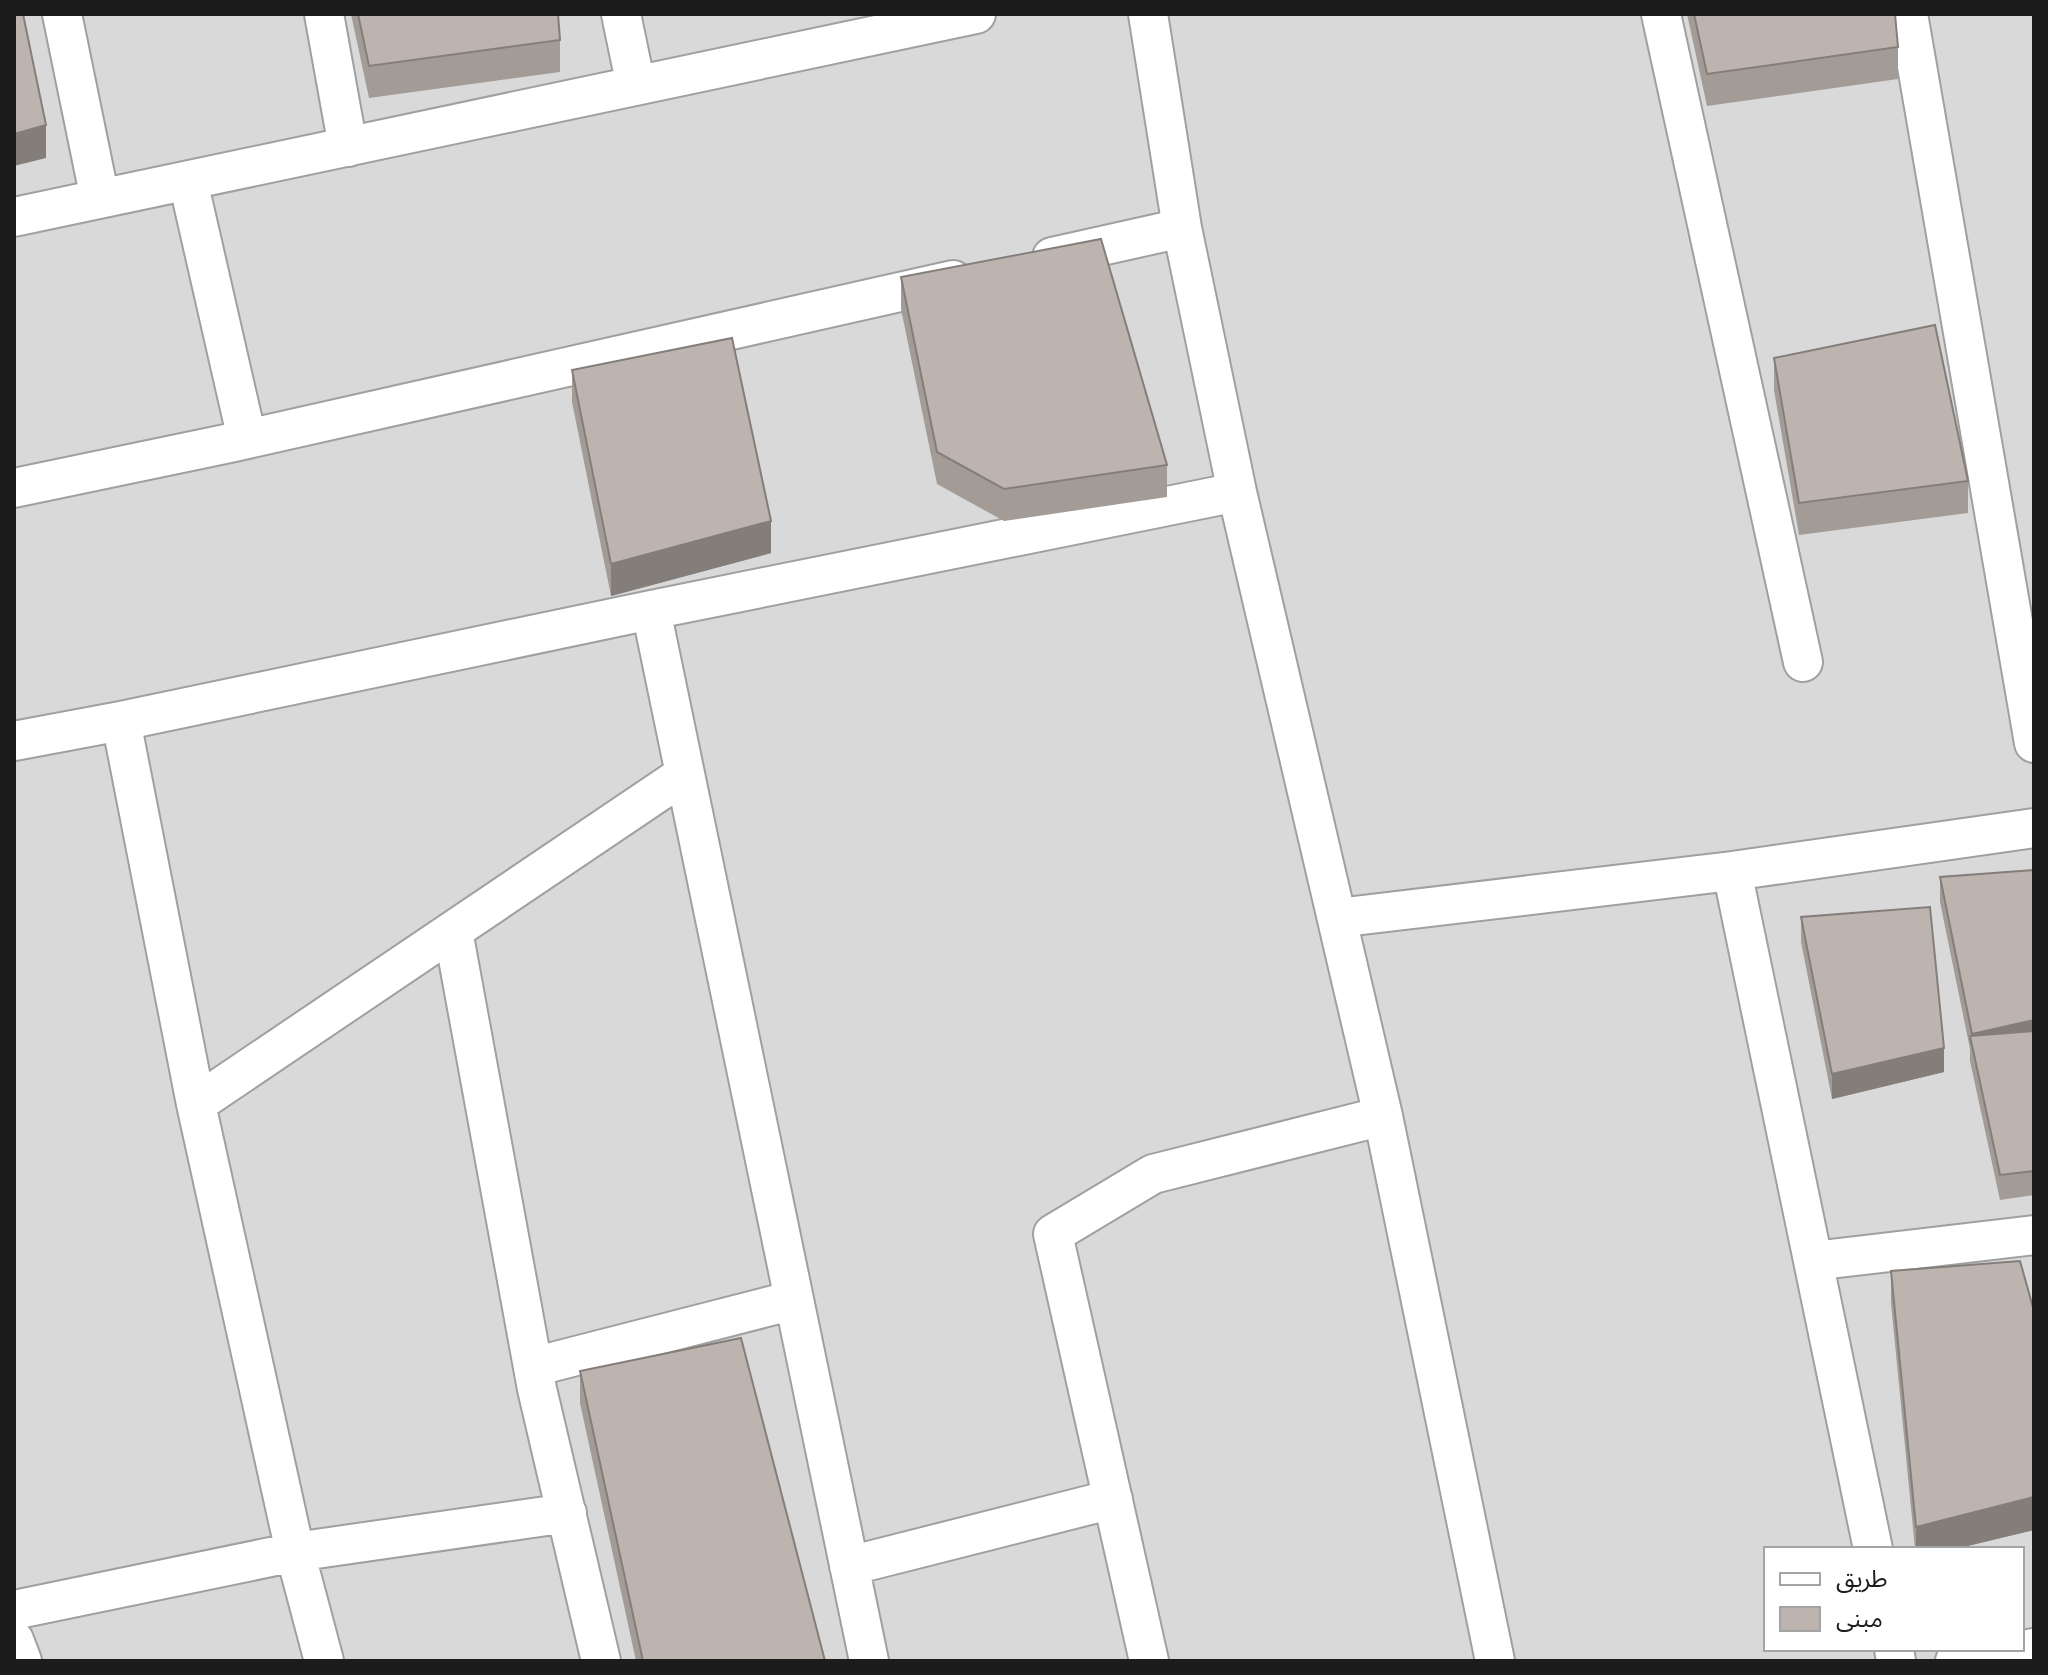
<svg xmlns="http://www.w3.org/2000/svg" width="2048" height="1675" font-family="Commissioner,'Noto Sans Arabic',sans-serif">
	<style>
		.residential { fill: #dad9da; fill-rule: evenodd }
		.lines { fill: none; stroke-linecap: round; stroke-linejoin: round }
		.minor-casing { stroke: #a0a0a0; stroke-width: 42 }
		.minor { stroke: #fff; stroke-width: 38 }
		.wall { fill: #a39b96 }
		.shaded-wall { fill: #847e7a }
		.building { fill: #bdb4af; stroke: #847e7a; stroke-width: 2 }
	</style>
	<rect width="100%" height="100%" fill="#ede9e3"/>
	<path class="residential" d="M 14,14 L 2034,14 L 2034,1661 L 14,1661 ZM 1766,1549 L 2022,1549 L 2022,1649 L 1766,1649 Z"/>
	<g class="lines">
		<defs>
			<path id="minor" d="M 62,14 L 100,199
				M 324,14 L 348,147
				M 621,14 L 636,86
				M 1148,14 L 1182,228 L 1237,492 L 1383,1116 L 1495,1661
				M 1661,14 L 1803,662
				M 1908,14 L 2034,743
				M 188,181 L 247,439
				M 14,217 L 976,14
				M 1052,257 L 1182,228
				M 14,488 L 230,443 L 953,280
				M 651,610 L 869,1661
				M 121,721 L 196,1104 L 295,1552 L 324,1661
				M 14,741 L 121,721 L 651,610 L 1237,492
				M 1732,871 L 1873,1549
				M 1337,918 L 1732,871 L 2034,828
				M 453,931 L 537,1389 L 601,1661
				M 196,1104 L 685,774
				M 1813,1261 L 2034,1235
				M 533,1367 L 794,1300
				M 849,1566 L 1113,1499
				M 14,1610 L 295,1552 L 567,1513
				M 14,1640 L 22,1661
				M 1894,1649 L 1896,1661
				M 1149,1661 L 1053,1234 L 1153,1174 L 1383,1116
				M 1955,1661 L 2034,1648"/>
		</defs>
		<use href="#minor" class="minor-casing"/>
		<use href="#minor" class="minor"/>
	</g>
	<path class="wall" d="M 351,14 L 558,14 L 560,40 L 560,72 L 369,98 Z
		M 1687,14 L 1895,14 L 1898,47 L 1898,79 L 1707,106 Z
		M 901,277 L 1167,465 L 1167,497 L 1004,521 L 937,484 L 901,309 Z
		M 1774,358 L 1968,481 L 1968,513 L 1799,535 L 1774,390 Z
		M 572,370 L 771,553 L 611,596 L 572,402 Z
		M 2034,870 L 2034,1195 L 2000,1200 L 1970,1061 L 1970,1049 L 1940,902 L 1940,877 Z
		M 1801,917 L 1944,1072 L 1832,1099 L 1801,942 Z
		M 1891,1271 L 2034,1311 L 2034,1530 L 1955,1549 L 1915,1549 L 1891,1303 Z
		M 580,1371 L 825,1661 L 636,1661 L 580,1403 Z"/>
	<path class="shaded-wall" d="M 46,125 L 46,158 L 14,166 L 14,134 Z
		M 771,521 L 771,553 L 611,596 L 611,564 Z
		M 2034,1020 L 2034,1044 L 1972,1045 L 1972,1034 Z
		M 1944,1048 L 1944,1072 L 1832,1099 L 1832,1074 Z
		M 2034,1497 L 2034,1530 L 1955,1549 L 1916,1549 L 1916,1527 Z"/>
	<path class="building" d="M 14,14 L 23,14 L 46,125 L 14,134 Z
		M 358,14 L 558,14 L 560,40 L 369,66 Z
		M 1694,14 L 1895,14 L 1898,47 L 1707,74 Z
		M 1101,239 L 1167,465 L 1004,489 L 937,452 L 901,277 Z
		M 1935,325 L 1968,481 L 1799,503 L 1774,358 Z
		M 732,338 L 771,521 L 611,564 L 572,370 Z
		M 2034,870 L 2034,1020 L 1972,1034 L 1940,877 Z
		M 1930,907 L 1944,1048 L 1832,1074 L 1801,917 Z
		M 2034,1031 L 2034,1171 L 2000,1175 L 1970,1036 Z
		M 2020,1261 L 2034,1311 L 2034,1497 L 1916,1527 L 1891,1271 Z
		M 741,1338 L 825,1661 L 643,1661 L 580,1371 Z"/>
	<rect width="2048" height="1675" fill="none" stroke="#1c1c1c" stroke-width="32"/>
	<rect x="1764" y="1547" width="260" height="104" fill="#ffffff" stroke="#a4a4a4" stroke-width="2"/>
	<rect x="1780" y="1573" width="40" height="12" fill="#ffffff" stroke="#a4a4a4" stroke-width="2"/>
	<text x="1836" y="1587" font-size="24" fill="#1c1c1c">طريق</text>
	<rect x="1780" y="1607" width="40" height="24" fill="#bdb4af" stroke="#a4a4a4" stroke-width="2"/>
	<text x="1836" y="1627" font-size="24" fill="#1c1c1c">مبنى</text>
</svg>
